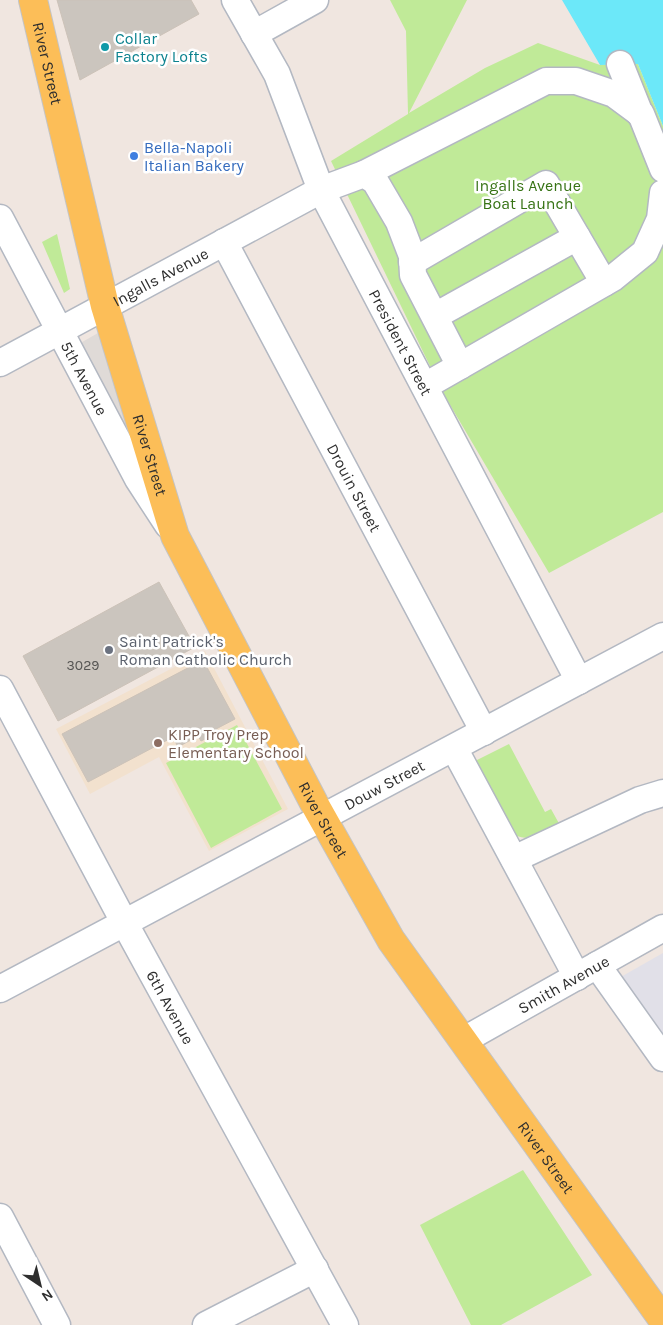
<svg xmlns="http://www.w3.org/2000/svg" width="663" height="1325" font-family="Karla,sans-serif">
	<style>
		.industrial { fill: #e1e0e8 }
		.education { fill: #f2e1ce }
		.green { fill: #c0ea98 }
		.plaza { fill: #dfdad7 }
		.water { fill: #6ce8f9 }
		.building { fill: #cbc5be; stroke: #ccc2b8 }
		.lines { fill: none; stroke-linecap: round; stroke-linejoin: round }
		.minor-casing { stroke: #b3b8c2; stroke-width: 29 }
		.major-casing { stroke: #c4c4c4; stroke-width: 30 }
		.minor { stroke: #fff; stroke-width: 26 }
		.major { stroke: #fcbe58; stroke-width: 28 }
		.culture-dot { fill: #0f9aa8; stroke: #fff; stroke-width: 2 }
		.shop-dot { fill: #3f7fe0; stroke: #fff; stroke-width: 2 }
		.worship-dot { fill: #6b7280; stroke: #fff; stroke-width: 2 }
		.education-dot { fill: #8d6e63; stroke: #fff; stroke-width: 2 }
		.labels { text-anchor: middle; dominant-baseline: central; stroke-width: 5; stroke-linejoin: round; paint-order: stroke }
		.number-label { font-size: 14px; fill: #555452 }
		.culture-label { font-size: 16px; fill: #0d838f; stroke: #fff; text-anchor: start }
		.street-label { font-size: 16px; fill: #2e2e2e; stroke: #fff }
		.shop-label { font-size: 16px; fill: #366cbe; stroke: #fff; text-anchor: start }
		.park-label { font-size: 16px; fill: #377315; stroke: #fff }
		.worship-label { font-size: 16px; fill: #5b616d; stroke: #fff; text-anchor: start }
		.education-label { font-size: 16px; fill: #785e54; stroke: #fff; text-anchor: start }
	</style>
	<rect width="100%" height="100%" fill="#f0e6e0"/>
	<path class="industrial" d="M 663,953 L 663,1043 L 619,978 Z"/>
	<path class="education" d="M 205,651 L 288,809 L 209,851 L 159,757 L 90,794 L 56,729 Z"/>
	<path class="green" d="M 390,0 L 467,0 L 409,113 L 485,68 L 538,43 L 600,65 L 638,64 L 663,126 L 663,512 L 549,573 L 443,393 L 331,161 L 408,114 L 406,31 Z
		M 57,234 L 70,289 L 64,293 L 42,242 Z
		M 237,725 L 282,809 L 211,848 L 166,763 Z
		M 509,744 L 545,812 L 551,809 L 561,827 C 544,835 532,842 514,835 L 475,761 Z
		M 523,1170 L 592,1275 L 501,1325 L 471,1325 L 420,1225 Z"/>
	<path class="plaza" d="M 98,333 L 101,338 L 129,434 L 77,345 Z"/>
	<path class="water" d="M 562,0 L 663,0 L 663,126 L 638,64 L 600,65 Z"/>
	<path class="building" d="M 57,0 L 191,0 L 199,14 L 80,80 Z
		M 159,582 L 195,647 L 58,721 L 23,656 Z
		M 203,660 L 235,719 L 216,729 L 217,733 L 201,741 L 198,736 L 178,747 L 173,737 L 88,782 L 62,734 Z"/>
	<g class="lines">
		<defs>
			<g id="minor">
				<path id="s1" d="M 235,0 L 277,74 L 321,190 L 579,681"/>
				<path d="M 254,34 L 315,0"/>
				<path d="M 620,64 L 640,114"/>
				<path d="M 364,174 L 546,81 L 576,81 L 614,94 L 641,114 L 663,169"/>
				<path id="s2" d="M 0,218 L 138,479 L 168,525"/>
				<path id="s3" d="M 224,242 L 484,732"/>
				<path d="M 412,262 L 546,184 L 604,283"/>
				<path d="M 435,316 L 577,237"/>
				<path id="s4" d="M 0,363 L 321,190 L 364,174 L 375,181 L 399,222 L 412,256 L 413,275 L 460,366 L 425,386"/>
				<path d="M 460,366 L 613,278 L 645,252 L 660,219 L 663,193"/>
				<path id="s5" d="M 0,689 L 124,922 L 345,1325"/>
				<path d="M 454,748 L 577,977"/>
				<path d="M 514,859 L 640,800 L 663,793"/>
				<path d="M 597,965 L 663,1058"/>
				<path id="s6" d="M 0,989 L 663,636"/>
				<path id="s7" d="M 464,1040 L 663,928"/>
				<path d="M 0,1217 L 57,1325"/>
				<path d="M 206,1325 L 315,1269"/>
			</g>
			<g id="major">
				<path id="s8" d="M 33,0 L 105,306 L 175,536 L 314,803 L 391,940 L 663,1320"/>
			</g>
		</defs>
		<use href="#minor" class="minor-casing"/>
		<use href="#major" class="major-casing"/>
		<use href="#minor" class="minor"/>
		<use href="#major" class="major"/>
	</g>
	<circle class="culture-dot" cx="105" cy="47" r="5"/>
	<circle class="shop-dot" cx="134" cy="156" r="5"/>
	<circle class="worship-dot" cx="109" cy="650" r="5"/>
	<circle class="education-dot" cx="158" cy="743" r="5"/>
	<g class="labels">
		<g class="number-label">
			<text x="83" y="665">3029</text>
		</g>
		<g class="culture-label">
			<text x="115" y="38">Collar<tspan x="115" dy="18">Factory Lofts</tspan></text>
		</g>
		<g class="street-label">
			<text stroke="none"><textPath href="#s8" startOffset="65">River Street</textPath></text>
			<text stroke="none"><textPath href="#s4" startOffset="182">Ingalls Avenue</textPath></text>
			<text stroke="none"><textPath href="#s1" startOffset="381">President Street</textPath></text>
			<text stroke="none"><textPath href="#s2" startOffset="181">5th Avenue</textPath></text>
			<text stroke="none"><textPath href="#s8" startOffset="470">River Street</textPath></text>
			<text stroke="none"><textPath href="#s3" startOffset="278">Drouin Street</textPath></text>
			<text stroke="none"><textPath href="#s6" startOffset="435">Douw Street</textPath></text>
			<text stroke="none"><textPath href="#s8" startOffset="875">River Street</textPath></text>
			<text stroke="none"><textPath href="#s7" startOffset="114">Smith Avenue</textPath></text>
			<text stroke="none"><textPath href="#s5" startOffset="361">6th Avenue</textPath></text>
			<text stroke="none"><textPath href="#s8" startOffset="1280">River Street</textPath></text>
		</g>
		<g class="shop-label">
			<text x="144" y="147">Bella-Napoli<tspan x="144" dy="18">Italian Bakery</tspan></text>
		</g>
		<g class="park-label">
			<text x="528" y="185">Ingalls Avenue<tspan x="528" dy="18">Boat Launch</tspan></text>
		</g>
		<g class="worship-label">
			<text x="119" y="641">Saint Patrick's<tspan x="119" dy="18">Roman Catholic Church</tspan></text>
		</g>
		<g class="education-label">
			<text x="168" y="734">KIPP Troy Prep<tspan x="168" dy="18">Elementary School</tspan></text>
		</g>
	</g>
	<g transform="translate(40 1285) rotate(145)" stroke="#ffffff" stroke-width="4" paint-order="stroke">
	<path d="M0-4L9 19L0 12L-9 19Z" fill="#2e2e2e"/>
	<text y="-8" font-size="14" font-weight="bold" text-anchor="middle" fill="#2e2e2e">N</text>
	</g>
</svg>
